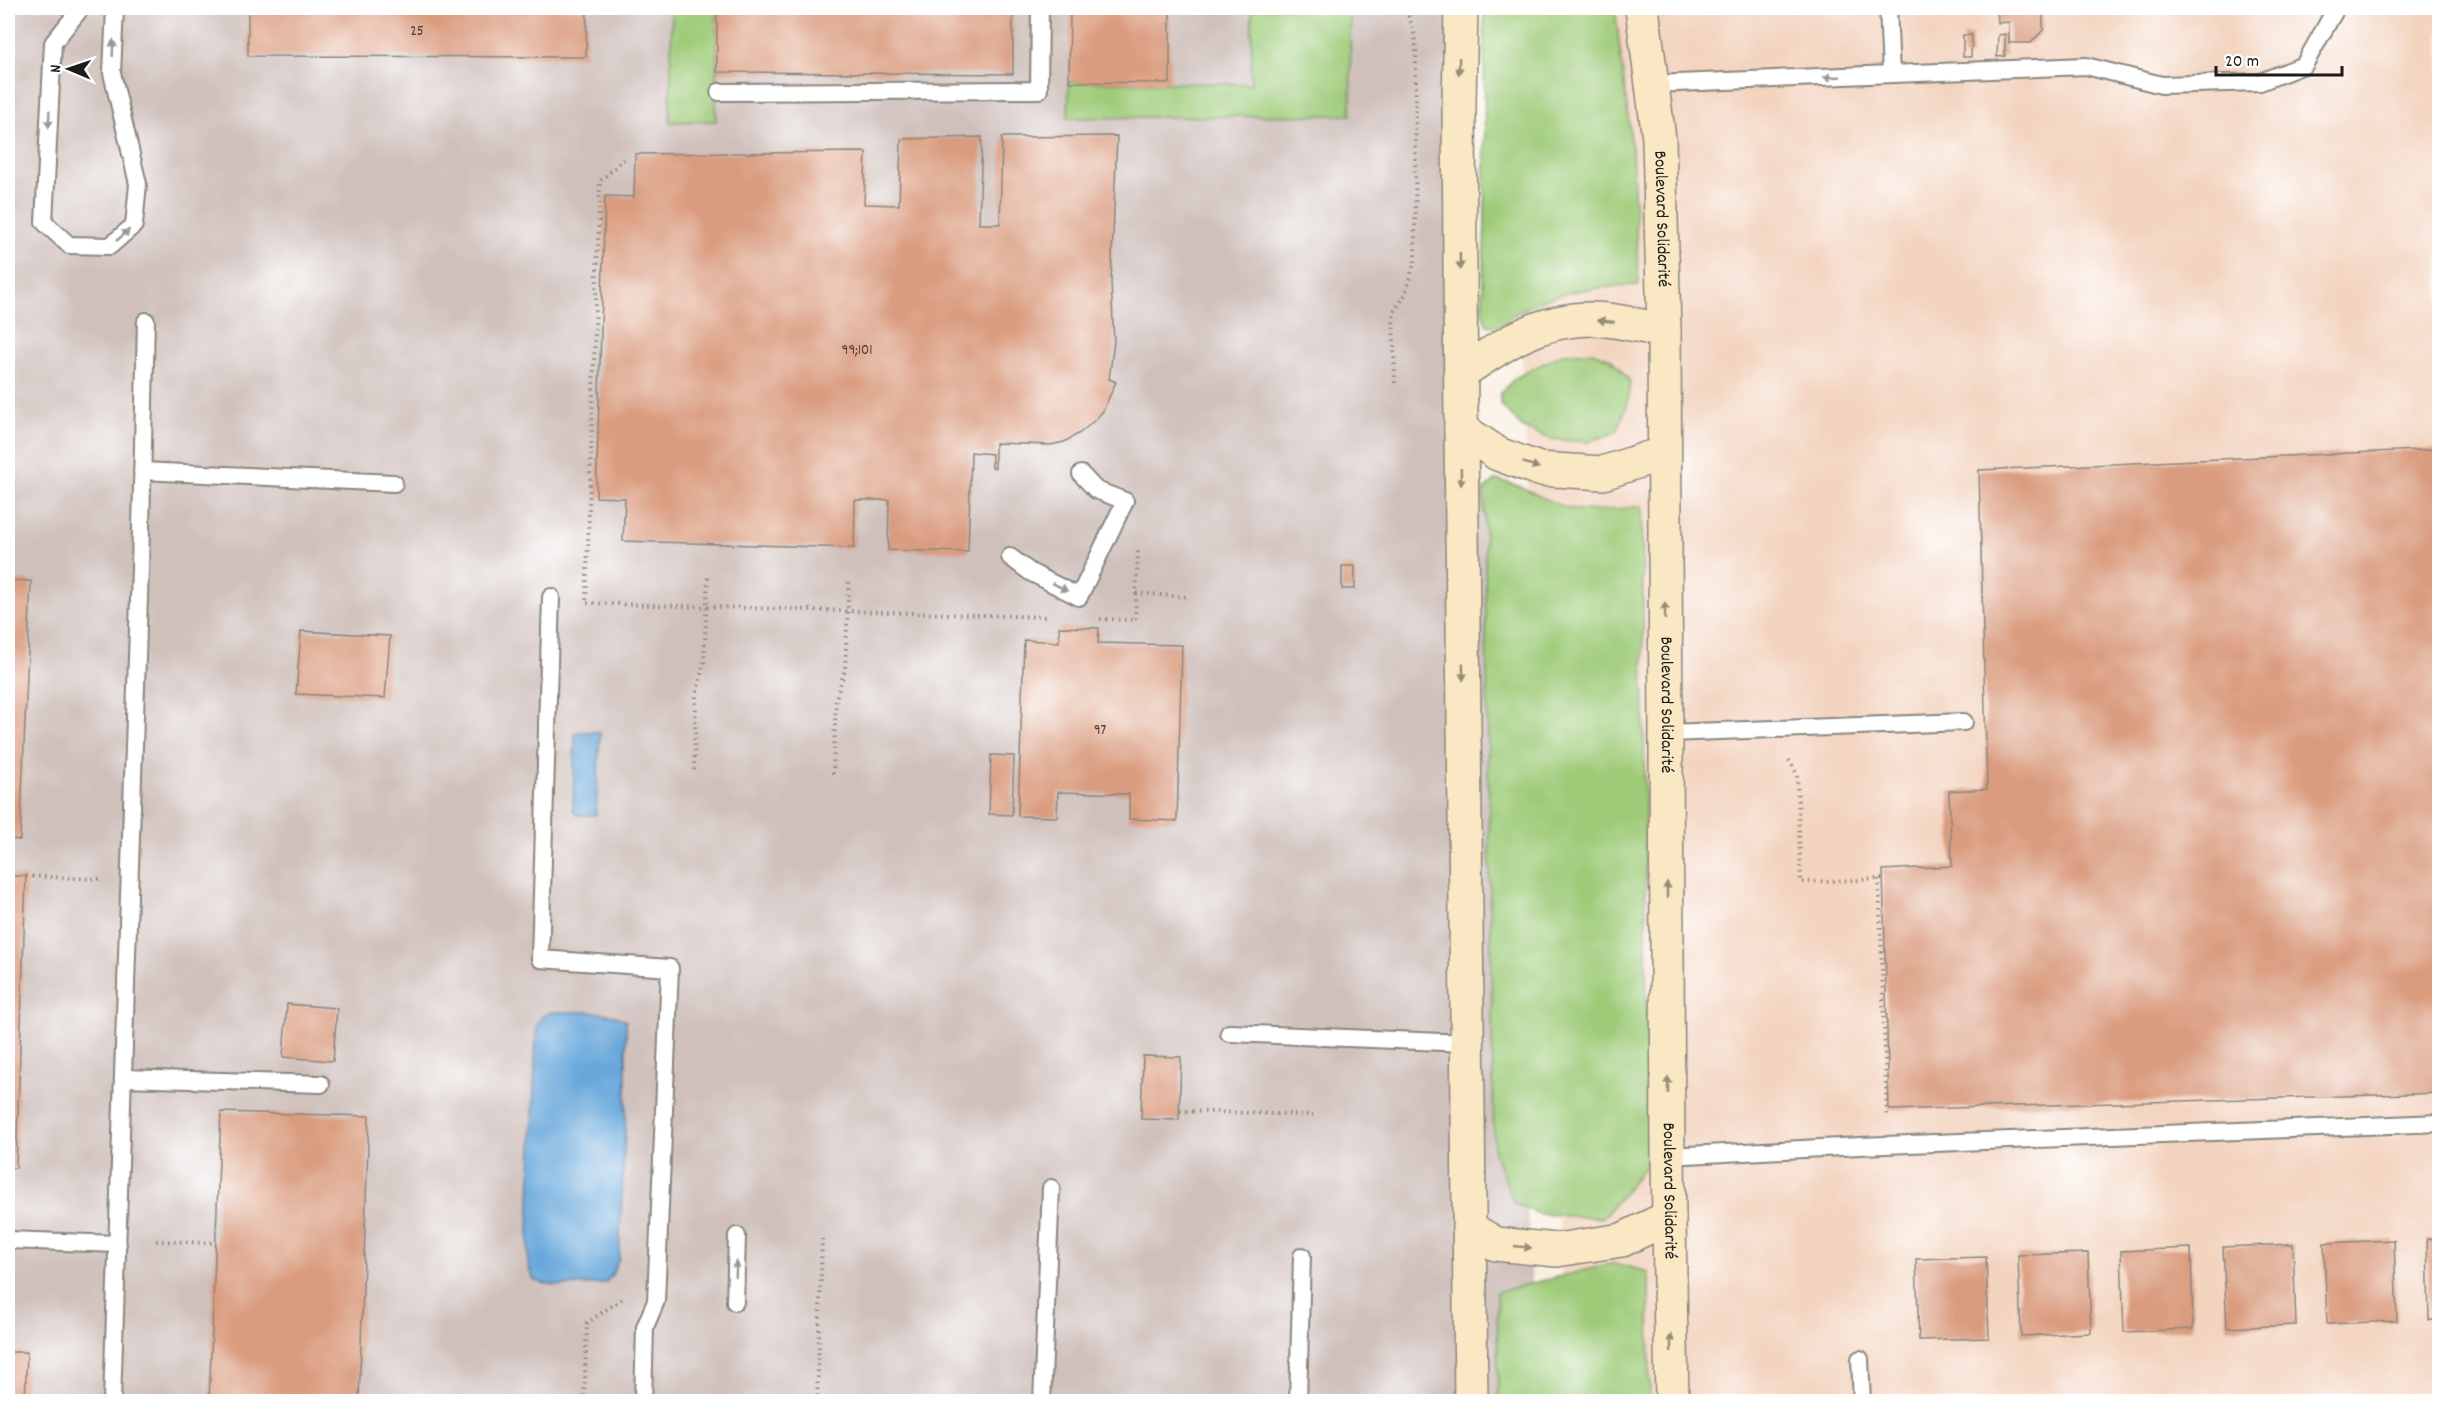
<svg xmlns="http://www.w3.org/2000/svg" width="2447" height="1409" font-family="Dekko,sans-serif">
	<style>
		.built { fill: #f3d4bf }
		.industrial { fill: #cfc0bb }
		.green { fill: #9ecb78; stroke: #5d744a; stroke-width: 1.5 }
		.water { fill: #67a7da; stroke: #42627b; stroke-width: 1.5 }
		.building { fill: #da9c7f }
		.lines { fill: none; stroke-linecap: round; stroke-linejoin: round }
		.lane-casing { stroke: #8a867e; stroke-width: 20 }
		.secondary-casing { stroke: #8a867e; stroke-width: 36 }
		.path { stroke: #8a867e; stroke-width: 4; stroke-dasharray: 1.5 4.5; stroke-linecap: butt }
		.lane { stroke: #fff; stroke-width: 16 }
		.secondary { stroke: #fae7c3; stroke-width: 33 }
		.oneway { fill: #999 }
		.oneway2 { fill: #968c78 }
		.labels { text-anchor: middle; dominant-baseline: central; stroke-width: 4.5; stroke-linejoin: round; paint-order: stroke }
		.number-label { font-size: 15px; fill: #4c3c35 }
		.street-label { font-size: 18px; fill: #1c1c1c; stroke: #fff }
	</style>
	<rect width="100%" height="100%" fill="#fff"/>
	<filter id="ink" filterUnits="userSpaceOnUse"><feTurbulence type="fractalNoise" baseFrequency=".0167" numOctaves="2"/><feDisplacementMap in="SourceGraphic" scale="12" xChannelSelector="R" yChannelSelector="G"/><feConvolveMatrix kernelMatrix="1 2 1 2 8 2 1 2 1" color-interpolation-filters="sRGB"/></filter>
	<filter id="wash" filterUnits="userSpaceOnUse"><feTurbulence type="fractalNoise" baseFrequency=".008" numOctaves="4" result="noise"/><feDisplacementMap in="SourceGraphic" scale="24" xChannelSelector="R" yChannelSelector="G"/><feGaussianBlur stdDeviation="1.35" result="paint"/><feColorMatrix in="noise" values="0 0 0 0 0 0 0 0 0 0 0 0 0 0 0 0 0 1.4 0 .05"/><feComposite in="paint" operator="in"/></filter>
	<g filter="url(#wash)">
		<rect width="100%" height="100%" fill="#f9efe1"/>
		<path class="built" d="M 1507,8 L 2439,8 L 2439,1401 L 1567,1401 Z"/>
		<path class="industrial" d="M 8,8 L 1454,8 L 1539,1401 L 8,1401 Z"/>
		<path class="green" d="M 672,8 L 717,8 L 716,121 L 670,122 Z
			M 1252,8 L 1350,8 L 1351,115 L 1068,118 L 1069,82 L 1251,84 Z
			M 1484,8 L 1615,8 L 1632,149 L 1639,285 C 1592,287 1535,292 1500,327 L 1487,325 L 1482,313 L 1485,221 Z
			M 1592,352 L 1611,359 L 1630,381 L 1628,402 L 1617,432 L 1587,442 L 1551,439 L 1522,427 L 1500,404 L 1500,393 L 1515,378 L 1562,354 Z
			M 1495,480 C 1523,484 1534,495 1559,505 C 1582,515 1618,509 1642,506 L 1648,1163 L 1603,1218 L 1539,1214 L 1514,1203 L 1494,1152 L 1484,490 Z
			M 1614,1263 L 1649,1272 L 1650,1401 L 1498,1401 L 1497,1292 Z"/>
		<path class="water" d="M 578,732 L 600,732 L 596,815 L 577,815 L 573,810 L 575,734 Z
			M 554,1012 C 575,1012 608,1009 626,1021 L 626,1109 L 619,1258 L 612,1275 L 605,1283 C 591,1285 543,1289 534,1279 C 529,1274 529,1267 528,1260 L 536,1033 C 538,1020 540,1014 554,1012 Z"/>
		<g id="blocks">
			<path class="building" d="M 248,8 L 587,8 L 586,57 L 248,56 Z
				M 717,8 L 1013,8 L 1013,74 L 717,72 Z
				M 1070,8 L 1170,8 L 1170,83 L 1069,82 Z
				M 1997,8 L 2043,8 L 2043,30 L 2031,43 L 2009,43 L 2009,22 L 1998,23 Z
				M 2005,34 L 2005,56 L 1997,57 L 1998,35 Z
				M 1963,35 L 1972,35 L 1971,57 L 1963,57 Z
				M 1117,136 L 1111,282 L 1114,342 L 1109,379 L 1116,382 L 1103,411 L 1095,420 L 1080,433 L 1064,442 L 1051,445 L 995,443 L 995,468 L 992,468 L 992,454 L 971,452 L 968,552 L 888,550 L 889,500 L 855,500 L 854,548 L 623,541 L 625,498 L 596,497 L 605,196 L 634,197 L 635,154 L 866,152 L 864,204 L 899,205 L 901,139 L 982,137 L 979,224 L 1000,224 L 1002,137 Z
				M 2440,449 L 2440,1093 L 1889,1110 L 1883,870 L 1952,866 L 1949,791 L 1987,789 L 1979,470 Z
				M 1342,566 L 1355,566 L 1355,589 L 1342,589 Z
				M 8,580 L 31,581 L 20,840 L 8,839 Z
				M 1059,627 L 1099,628 L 1098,643 L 1182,645 L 1177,821 L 1129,819 L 1129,794 L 1058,792 L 1057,817 L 1018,816 L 1024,640 L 1059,642 Z
				M 301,631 L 390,636 L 385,698 L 296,694 Z
				M 991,755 L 1014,756 L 1012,815 L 989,814 Z
				M 8,876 L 26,876 L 16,1168 L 8,1167 Z
				M 287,1004 L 337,1008 L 333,1061 L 283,1057 Z
				M 1143,1056 L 1181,1057 L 1179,1120 L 1141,1119 Z
				M 221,1112 L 369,1116 L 359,1402 L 209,1402 Z
				M 2427,1239 L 2440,1239 L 2440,1320 L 2429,1320 Z
				M 2394,1240 L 2397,1321 L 2327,1324 L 2324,1243 Z
				M 2293,1244 L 2296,1325 L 2227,1328 L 2223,1247 Z
				M 2191,1248 L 2193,1329 L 2124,1332 L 2121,1251 Z
				M 2088,1253 L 2091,1333 L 2021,1336 L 2018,1255 Z
				M 1986,1257 L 1989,1338 L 1919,1340 L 1916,1259 Z
				M 8,1352 L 27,1352 L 25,1402 L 8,1402 Z"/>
		</g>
	</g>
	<g filter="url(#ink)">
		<use href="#blocks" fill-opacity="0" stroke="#8a867e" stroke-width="1.5"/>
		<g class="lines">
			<defs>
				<path id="lane" d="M 81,8 L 53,43 L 44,222 L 69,245 L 110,246 L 134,225 L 138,184 L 112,73 L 115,8
					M 1888,8 L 1891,74
					M 1653,84 L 2086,66 L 2162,85 L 2260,82 L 2304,65 L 2334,12 L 2334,8
					M 719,92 L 1039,90 L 1040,8
					M 142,471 L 394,483
					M 1010,557 L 1030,572 L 1079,597 L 1125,501 L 1096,490 L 1081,474
					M 551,597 L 540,959 L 670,968 L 656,1301 L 645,1327 L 643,1402
					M 1667,733 L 1964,722
					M 1229,1033 L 1467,1043
					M 123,1078 L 321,1084
					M 1668,1156 L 1860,1146 L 2440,1123
					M 8,1240 L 118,1244
					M 735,1302 L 737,1236
					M 1860,1359 L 1862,1402
					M 112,1402 L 140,568 L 146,321
					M 1042,1402 L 1051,1188
					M 1298,1402 L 1302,1256"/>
				<g id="secondary">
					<path d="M 1461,8 L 1459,103 L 1461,429 L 1471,1402"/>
					<path id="s1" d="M 1642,8 L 1659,139 L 1664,331 L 1668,1156 L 1672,1402"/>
					<path d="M 1461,373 C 1502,345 1539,319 1591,319 C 1615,319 1640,326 1664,331"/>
					<path d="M 1461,429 L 1498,454 L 1539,469 L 1603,473 L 1664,453"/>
					<path d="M 1469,1228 L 1496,1244 L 1557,1250 L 1622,1240 L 1669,1217"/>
				</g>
			</defs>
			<use href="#lane" class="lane-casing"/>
			<use href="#secondary" class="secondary-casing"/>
			<path class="path" d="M 624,159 L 600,181 L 586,603 L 1047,617
				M 1395,383 L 1393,313 L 1405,295 L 1415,260 L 1416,48 L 1414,32 L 1406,8
				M 1136,593 L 1188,597
				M 1100,619 L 1135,620 L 1138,549
				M 1789,760 L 1797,774 L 1801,882 L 1882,879
				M 694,770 L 696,695 L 704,662 L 708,576
				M 833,774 L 836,698 L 845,670 L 849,581
				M 26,876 L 100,879
				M 1879,879 L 1887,1116
				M 1180,1111 L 1313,1115
				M 156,1241 L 215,1243
				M 584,1402 L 587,1323 L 623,1298
				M 817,1402 L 822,1239"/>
			<use href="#lane" class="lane"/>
			<use href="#secondary" class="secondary"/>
		</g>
		<defs><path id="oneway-solid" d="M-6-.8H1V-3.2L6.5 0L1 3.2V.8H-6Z" transform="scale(1.5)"/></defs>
		<g class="oneway">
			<use href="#oneway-solid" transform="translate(113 48) rotate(-88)"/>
			<use href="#oneway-solid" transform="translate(1832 77) rotate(178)"/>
			<use href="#oneway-solid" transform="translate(49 119) rotate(93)"/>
			<use href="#oneway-solid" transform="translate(123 235) rotate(-42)"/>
			<use href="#oneway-solid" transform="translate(1060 587) rotate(27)"/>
			<use href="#oneway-solid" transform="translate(736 1269) rotate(-88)"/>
		</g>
		<g class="oneway2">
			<use href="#oneway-solid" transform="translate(1459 66) rotate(91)"/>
			<use href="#oneway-solid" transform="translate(1460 261) rotate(89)"/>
			<use href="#oneway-solid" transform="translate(1606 321) rotate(-172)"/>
			<use href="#oneway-solid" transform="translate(1531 465) rotate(19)"/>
			<use href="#oneway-solid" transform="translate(1461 477) rotate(89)"/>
			<use href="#oneway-solid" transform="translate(1665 611) rotate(-91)"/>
			<use href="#oneway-solid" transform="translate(1463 672) rotate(89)"/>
			<use href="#oneway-solid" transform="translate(1667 890) rotate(-90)"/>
			<use href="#oneway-solid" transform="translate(1668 1085) rotate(-90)"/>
			<use href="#oneway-solid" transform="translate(1523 1247) rotate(6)"/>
			<use href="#oneway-solid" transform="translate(1671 1343) rotate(-91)"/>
		</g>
	</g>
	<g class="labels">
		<g class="number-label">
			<text x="417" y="32">25</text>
			<text x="857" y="351">99;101</text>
			<text x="1100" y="731">97</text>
		</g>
		<g class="street-label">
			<text stroke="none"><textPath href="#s1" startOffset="212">Boulevard Solidarité</textPath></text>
			<text stroke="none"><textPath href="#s1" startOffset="698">Boulevard Solidarité</textPath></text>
			<text stroke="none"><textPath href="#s1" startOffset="1184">Boulevard Solidarité</textPath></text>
		</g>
	</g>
	<rect width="2447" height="1409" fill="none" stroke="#fff" stroke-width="30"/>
	<g transform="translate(69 69) rotate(272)" stroke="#ffffff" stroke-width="4.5" paint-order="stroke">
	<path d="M0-4.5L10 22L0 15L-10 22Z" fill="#1c1c1c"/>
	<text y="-9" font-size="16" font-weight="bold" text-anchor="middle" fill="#1c1c1c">N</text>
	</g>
	<path d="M2216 66v9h126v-9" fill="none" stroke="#1c1c1c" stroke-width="3"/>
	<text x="2225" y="66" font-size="18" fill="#1c1c1c" stroke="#ffffff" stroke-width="4.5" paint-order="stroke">20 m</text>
</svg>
